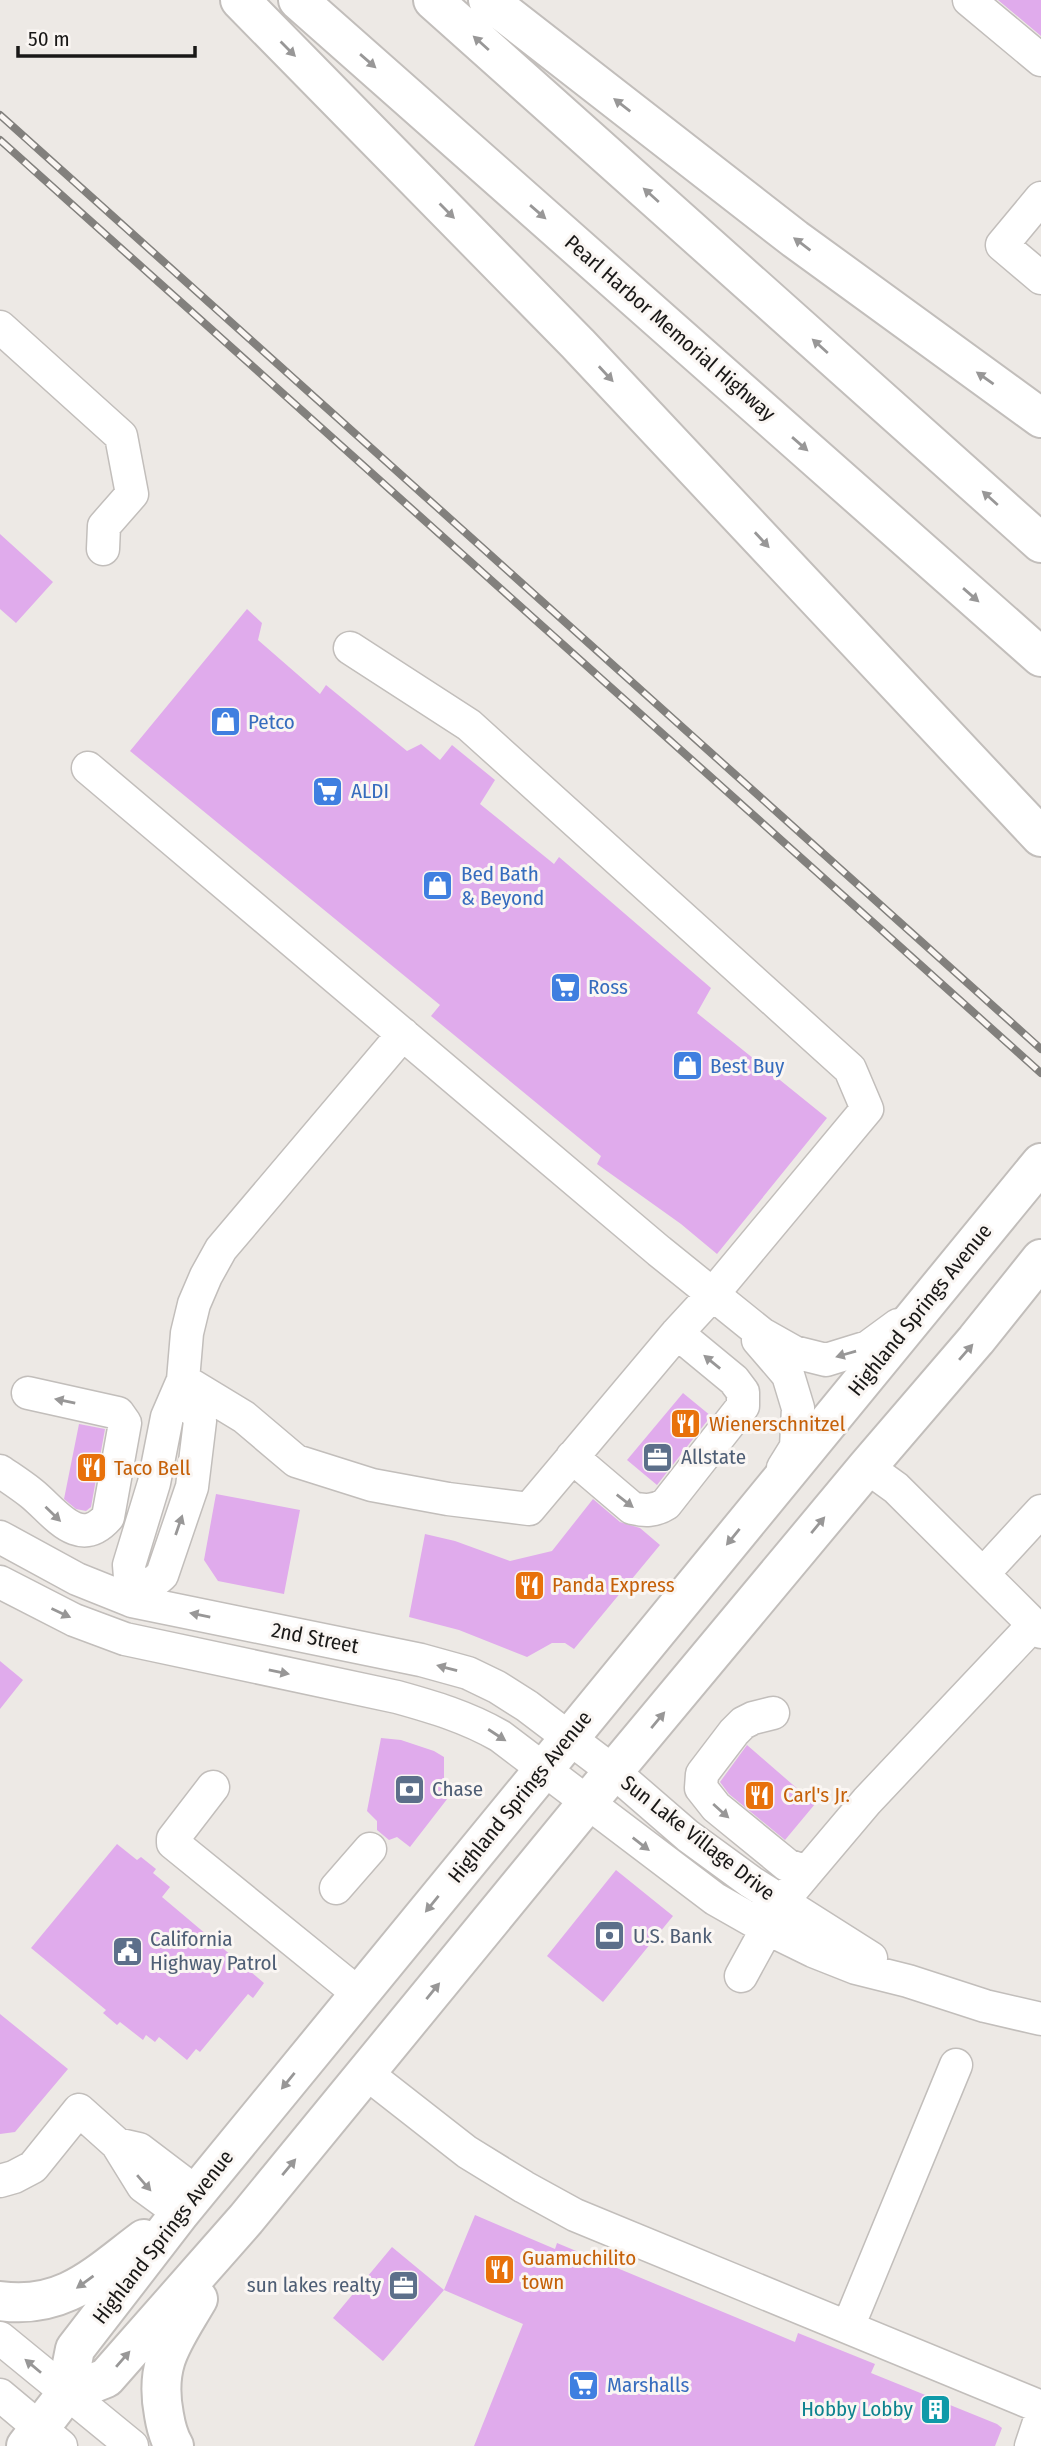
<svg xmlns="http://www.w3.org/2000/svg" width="1041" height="2446" font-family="'Fira Sans Condensed',sans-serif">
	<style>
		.building { fill: #e0abec }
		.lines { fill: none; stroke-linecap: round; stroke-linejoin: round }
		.minor-casing { stroke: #c2bebb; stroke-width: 35 }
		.major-casing { stroke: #c2bebb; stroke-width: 42 }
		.highway-casing { stroke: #c2bebb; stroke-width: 42 }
		.minor { stroke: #fff; stroke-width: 32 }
		.major { stroke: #fff; stroke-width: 38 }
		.highway { stroke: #fff; stroke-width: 38 }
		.rail-casing { stroke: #82807d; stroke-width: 8 }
		.rail { stroke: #faf6f3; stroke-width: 5; stroke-dasharray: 16; stroke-linecap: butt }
		.oneway { fill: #989797 }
		.labels { text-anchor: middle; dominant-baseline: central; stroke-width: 6; stroke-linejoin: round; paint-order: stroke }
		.street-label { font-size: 21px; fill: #191817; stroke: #faf6f3 }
		.shop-label { font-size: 21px; fill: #366cbe; stroke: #faf6f3; text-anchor: start }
		.food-label { font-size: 21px; fill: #c56008; stroke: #faf6f3; text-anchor: start }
		.service-label { font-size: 21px; fill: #4e5e75; stroke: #faf6f3; text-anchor: start }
		.culture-label { font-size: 21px; fill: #0d838f; stroke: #faf6f3; text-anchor: end }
	</style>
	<rect width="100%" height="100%" fill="#ede9e5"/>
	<path class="building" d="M 998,0 L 1041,0 L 1041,36 Z
		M 0,534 L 53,582 L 16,623 L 0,609 Z
		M 247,609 L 262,623 L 258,640 L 320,694 L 326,685 L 407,751 L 421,744 L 440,760 L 452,745 L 495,780 L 480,804 L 554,864 L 559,857 L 711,988 L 697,1013 L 827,1118 L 717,1254 L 681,1224 L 597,1164 L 601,1156 L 431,1016 L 440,1005 L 130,751 Z
		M 683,1393 L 711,1416 L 657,1485 L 627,1460 Z
		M 79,1424 L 105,1429 L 91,1507 L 86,1511 L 76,1509 L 64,1499 Z
		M 216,1494 L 300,1510 L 284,1594 L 218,1581 L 204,1560 Z
		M 593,1499 L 620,1522 L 640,1528 L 660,1545 L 574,1649 L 565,1643 L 552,1643 L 527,1657 L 459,1630 L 409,1617 L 425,1534 L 455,1541 L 510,1561 L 552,1551 Z
		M 0,1661 L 23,1680 L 0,1709 Z
		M 381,1738 L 401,1740 L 434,1751 L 444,1757 L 444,1784 L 451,1794 L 410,1847 L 397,1837 L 389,1840 L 377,1830 L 377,1821 L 367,1811 Z
		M 747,1745 L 815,1804 L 785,1840 L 729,1794 L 720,1782 Z
		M 117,1844 L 137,1860 L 141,1857 L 156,1869 L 153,1873 L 170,1887 L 162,1897 L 264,1983 L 253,1998 L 248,1994 L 200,2052 L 196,2049 L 187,2060 L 159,2037 L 155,2042 L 146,2035 L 143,2040 L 120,2022 L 117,2025 L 103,2013 L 106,2010 L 31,1948 Z
		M 616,1870 L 673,1916 L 603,2002 L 547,1956 Z
		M 0,2014 L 68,2069 L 15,2132 L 0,2134 Z
		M 475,2215 L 555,2249 L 557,2243 L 795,2342 L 798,2333 L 875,2364 L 871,2373 L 997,2424 L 1002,2428 L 995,2446 L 474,2446 L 523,2324 L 444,2290 Z
		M 392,2247 L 444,2290 L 383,2361 L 333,2318 Z"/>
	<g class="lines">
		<defs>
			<path id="minor" d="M 969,0 L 1041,60
				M 1041,198 L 1002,245 L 1041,278
				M 0,327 L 121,436 L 132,494 L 104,526 L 103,549
				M 88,768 L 659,1251 L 762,1334 L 794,1352 L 826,1360 L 868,1347 L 898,1325
				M 758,1340 L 788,1375 L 798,1408 L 796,1447 L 783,1468
				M 183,1380 L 244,1417 L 296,1461 L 372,1485 L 448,1499 L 529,1509 L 677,1333 L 712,1295 L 867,1109 L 850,1069 L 469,725 L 350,648
				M 572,1457 L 632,1508 C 645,1511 655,1511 666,1504 L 743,1406 L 743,1392 L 734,1380 L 677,1333
				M 867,1467 L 896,1488 L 1041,1632
				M 0,1471 C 10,1478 21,1485 31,1493 C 54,1511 78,1551 108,1517 L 125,1423 L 118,1413 L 28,1393
				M 0,1537 L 77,1579 L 132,1601 L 421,1660 L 468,1673 L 497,1687 L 527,1706 L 614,1772 L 688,1836 L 751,1882 L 871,1958
				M 983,1574 L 1041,1511
				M 0,1582 L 74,1620 L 125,1639 L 397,1697 C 433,1707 467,1717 500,1736 L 715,1899 L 766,1928 L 813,1951 L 856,1968 L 908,1981 L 985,2006 L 1041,2019
				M 132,1601 L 129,1565 L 154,1483 L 167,1417 L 183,1380 L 187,1333 L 194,1304 L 206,1276 L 221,1249 L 403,1034
				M 132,1601 L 162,1575 L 192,1487 L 200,1421 L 183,1380
				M 773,1713 L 753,1718 L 743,1723 L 734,1732 L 702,1774 L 701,1788 L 716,1807 L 787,1865 L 807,1872
				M 213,1787 L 173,1839 L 173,1843 L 359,1994
				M 336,1888 L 370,1849
				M 741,1976 L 781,1903 L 807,1872 L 867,1801 L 1034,1624
				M 366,2073 L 467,2152 L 524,2187 L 575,2215 L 1041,2407
				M 117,2144 L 139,2149 L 197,2193
				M 0,2181 L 14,2177 L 33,2167 L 79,2110 L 117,2144 L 143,2186 L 180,2213
				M 848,2327 L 956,2065
				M 0,2338 L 132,2446
				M 0,2395 L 61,2446
				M 1031,2446 L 1041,2416"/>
			<path id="major" d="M 0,2301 C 64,2310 97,2274 144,2239
				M 66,2394 L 106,2378 L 246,2219 L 587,1803 L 867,1467 L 976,1340 L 1041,1259
				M 26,2446 L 66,2394 L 75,2349 L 180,2213 L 1041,1163
				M 174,2446 C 168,2436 166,2427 164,2415 C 154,2363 173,2342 198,2299"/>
			<path id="highway" d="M 240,0 L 578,344 L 1041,837
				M 298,0 L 1041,657
				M 433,0 L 1041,543
				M 488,0 L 795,239 L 1041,418"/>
		</defs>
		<use href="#minor" class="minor-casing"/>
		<use href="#major" class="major-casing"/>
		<use href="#highway" class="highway-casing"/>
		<use href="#minor" class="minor"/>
		<use href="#major" class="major"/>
		<use href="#highway" class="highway"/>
		<defs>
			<path id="rail" d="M 0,115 L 1041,1049
				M 0,140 L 1041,1073"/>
		</defs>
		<use href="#rail" class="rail-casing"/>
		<use href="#rail" class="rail"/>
	</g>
	<defs><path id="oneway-solid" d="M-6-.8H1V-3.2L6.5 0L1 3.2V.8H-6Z" transform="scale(1.75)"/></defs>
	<g class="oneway">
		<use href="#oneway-solid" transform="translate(481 43) rotate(-138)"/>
		<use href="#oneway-solid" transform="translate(288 49) rotate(45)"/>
		<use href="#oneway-solid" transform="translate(368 61) rotate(41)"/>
		<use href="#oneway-solid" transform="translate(622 105) rotate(-142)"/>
		<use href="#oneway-solid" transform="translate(651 195) rotate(-138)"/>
		<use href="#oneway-solid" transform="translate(447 211) rotate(45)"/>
		<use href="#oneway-solid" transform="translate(538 212) rotate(41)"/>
		<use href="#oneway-solid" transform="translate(802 244) rotate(-143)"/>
		<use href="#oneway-solid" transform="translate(820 346) rotate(-138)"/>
		<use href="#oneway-solid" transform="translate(606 374) rotate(47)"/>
		<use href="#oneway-solid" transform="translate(985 378) rotate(-145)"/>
		<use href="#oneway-solid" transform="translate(800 444) rotate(41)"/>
		<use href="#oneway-solid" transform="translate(990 498) rotate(-138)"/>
		<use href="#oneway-solid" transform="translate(762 540) rotate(47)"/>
		<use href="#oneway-solid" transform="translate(971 595) rotate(41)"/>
		<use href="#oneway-solid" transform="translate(966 1352) rotate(-49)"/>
		<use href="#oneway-solid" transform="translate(846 1354) rotate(164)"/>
		<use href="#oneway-solid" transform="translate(712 1362) rotate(-141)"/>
		<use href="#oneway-solid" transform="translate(65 1401) rotate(-168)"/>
		<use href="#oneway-solid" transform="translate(625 1501) rotate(38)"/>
		<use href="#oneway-solid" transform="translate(53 1514) rotate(44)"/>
		<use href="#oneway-solid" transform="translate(179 1525) rotate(-71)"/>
		<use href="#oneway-solid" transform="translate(818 1525) rotate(-50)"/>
		<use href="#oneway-solid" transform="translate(733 1537) rotate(129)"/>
		<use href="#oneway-solid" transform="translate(61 1613) rotate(25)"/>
		<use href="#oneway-solid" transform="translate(200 1615) rotate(-168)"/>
		<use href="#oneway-solid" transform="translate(447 1668) rotate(-165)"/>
		<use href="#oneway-solid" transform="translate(279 1672) rotate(12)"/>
		<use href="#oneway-solid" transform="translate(658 1720) rotate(-50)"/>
		<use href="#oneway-solid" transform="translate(497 1735) rotate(33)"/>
		<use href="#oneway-solid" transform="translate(721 1811) rotate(42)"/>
		<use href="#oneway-solid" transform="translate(641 1844) rotate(38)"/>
		<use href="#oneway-solid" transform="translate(432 1904) rotate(129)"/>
		<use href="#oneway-solid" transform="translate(433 1991) rotate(-51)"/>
		<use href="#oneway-solid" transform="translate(288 2081) rotate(129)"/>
		<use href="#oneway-solid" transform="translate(289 2167) rotate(-50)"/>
		<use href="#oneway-solid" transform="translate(144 2183) rotate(49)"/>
		<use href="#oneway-solid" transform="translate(85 2282) rotate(144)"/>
		<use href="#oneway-solid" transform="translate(123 2359) rotate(-49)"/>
		<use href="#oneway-solid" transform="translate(33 2366) rotate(-140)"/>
	</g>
	<defs>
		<symbol id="shop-square" viewBox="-11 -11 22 22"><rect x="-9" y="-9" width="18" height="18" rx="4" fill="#3f7fe0" stroke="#faf6f3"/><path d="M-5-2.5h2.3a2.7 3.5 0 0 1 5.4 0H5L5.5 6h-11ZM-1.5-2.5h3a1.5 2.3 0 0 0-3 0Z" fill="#fff"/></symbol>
		<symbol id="supermarket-square" viewBox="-11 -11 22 22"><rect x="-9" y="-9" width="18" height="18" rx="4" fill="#3f7fe0" stroke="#faf6f3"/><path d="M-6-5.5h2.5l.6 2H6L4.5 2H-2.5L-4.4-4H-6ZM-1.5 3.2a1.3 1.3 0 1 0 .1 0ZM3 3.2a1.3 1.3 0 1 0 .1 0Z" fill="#fff"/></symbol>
		<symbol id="restaurant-square" viewBox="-11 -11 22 22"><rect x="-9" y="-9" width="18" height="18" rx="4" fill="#e8710a" stroke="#faf6f3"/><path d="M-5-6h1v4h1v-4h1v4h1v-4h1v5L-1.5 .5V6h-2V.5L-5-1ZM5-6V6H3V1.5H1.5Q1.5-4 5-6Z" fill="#fff"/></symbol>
		<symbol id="office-square" viewBox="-11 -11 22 22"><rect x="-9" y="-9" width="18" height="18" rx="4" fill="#5c6f8a" stroke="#faf6f3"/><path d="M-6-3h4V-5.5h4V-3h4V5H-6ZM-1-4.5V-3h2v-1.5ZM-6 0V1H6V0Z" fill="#fff"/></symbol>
		<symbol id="bank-square" viewBox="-11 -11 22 22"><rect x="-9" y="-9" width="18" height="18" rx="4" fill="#5c6f8a" stroke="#faf6f3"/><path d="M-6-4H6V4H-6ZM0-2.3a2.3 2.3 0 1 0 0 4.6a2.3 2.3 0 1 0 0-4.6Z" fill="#fff"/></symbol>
		<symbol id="civic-square" viewBox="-11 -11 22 22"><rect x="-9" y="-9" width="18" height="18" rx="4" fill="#5c6f8a" stroke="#faf6f3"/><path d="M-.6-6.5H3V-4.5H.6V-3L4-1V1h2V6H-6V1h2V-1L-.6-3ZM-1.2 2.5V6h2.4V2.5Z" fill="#fff"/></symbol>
		<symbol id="building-square" viewBox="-11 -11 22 22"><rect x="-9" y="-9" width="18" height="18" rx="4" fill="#0f9aa8" stroke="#faf6f3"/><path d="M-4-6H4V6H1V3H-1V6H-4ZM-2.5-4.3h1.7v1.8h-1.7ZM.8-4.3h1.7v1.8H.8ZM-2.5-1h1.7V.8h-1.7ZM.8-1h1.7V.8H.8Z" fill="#fff"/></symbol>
	</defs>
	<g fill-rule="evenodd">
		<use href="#shop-square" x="208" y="704" width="35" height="35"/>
		<use href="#supermarket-square" x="310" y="774" width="35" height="35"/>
		<use href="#shop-square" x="420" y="868" width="35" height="35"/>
		<use href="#supermarket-square" x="548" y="970" width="35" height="35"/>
		<use href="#shop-square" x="670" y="1048" width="35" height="35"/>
		<use href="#restaurant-square" x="668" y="1406" width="35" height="35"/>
		<use href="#office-square" x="640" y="1440" width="35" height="35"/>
		<use href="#restaurant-square" x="74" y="1450" width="35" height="35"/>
		<use href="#restaurant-square" x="512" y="1568" width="35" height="35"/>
		<use href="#bank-square" x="392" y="1772" width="35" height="35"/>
		<use href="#restaurant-square" x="742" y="1778" width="35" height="35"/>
		<use href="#bank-square" x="592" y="1918" width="35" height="35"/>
		<use href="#civic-square" x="110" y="1934" width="35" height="35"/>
		<use href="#restaurant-square" x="482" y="2252" width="35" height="35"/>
		<use href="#office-square" x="386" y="2268" width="35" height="35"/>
		<use href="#supermarket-square" x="566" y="2368" width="35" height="35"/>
		<use href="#building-square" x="918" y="2392" width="35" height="35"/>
	</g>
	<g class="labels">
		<g class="street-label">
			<text transform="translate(670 328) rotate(41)">Pearl Harbor Memorial Highway</text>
			<text transform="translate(920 1310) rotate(-51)">Highland Springs Avenue</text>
			<text transform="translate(315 1638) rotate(11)">2nd Street</text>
			<text transform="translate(520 1797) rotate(-51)">Highland Springs Avenue</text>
			<text transform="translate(698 1838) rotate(38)">Sun Lake Village Drive</text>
			<text transform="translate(163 2237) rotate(-52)">Highland Springs Avenue</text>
		</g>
		<g class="shop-label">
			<text x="248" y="722">Petco</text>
			<text x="351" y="791">ALDI</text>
			<text x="461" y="874">Bed Bath<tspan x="461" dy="24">&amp; Beyond</tspan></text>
			<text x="588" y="987">Ross</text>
			<text x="710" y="1066">Best Buy</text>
			<text x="607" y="2385">Marshalls</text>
		</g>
		<g class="food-label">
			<text x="709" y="1424">Wienerschnitzel</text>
			<text x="114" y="1468">Taco Bell</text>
			<text x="552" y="1585">Panda Express</text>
			<text x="783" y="1795">Carl's Jr.</text>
			<text x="522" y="2258">Guamuchilito<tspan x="522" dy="24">town</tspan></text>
		</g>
		<g class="service-label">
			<text x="681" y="1457">Allstate</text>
			<text x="432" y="1789">Chase</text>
			<text x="633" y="1936">U.S. Bank</text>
			<text x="150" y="1939">California<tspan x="150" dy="24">Highway Patrol</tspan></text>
			<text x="381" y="2285" text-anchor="end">sun lakes realty</text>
		</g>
		<g class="culture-label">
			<text x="913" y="2409">Hobby Lobby</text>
		</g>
	</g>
	<path d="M18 46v10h177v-10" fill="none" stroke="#191817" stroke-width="3.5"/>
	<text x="28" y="46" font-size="21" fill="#191817" stroke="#faf6f3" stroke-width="5" paint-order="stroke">50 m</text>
</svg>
